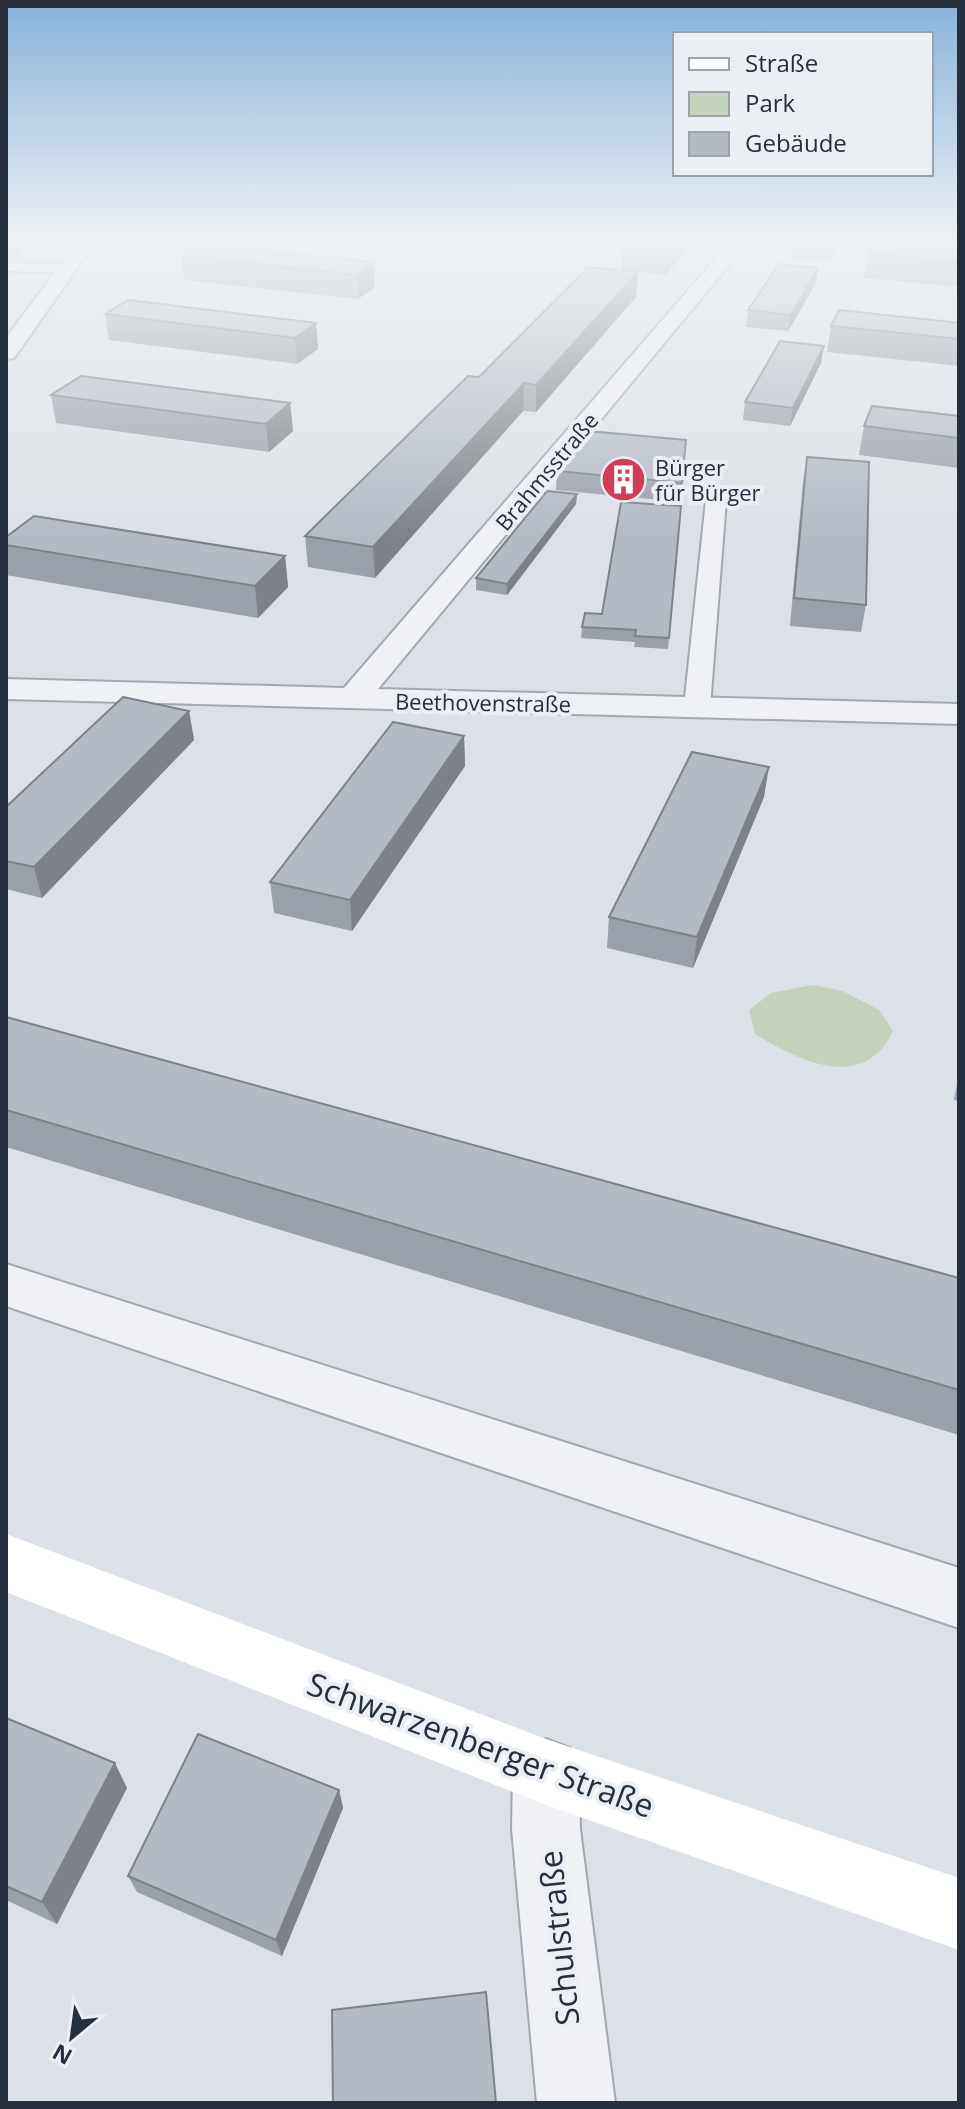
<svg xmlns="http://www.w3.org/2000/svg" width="965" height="2109" font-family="'Open Sans',sans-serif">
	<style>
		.green { fill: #c3d1bd }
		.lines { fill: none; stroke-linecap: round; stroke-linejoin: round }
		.service-casing { stroke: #a1a8b1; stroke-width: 4 }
		.minor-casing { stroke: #a1a8b1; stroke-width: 4 }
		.tertiary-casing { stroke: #a1a8b1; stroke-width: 4 }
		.service { fill: #eff1f5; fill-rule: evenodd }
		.minor { fill: #eff1f5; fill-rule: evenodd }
		.tertiary { fill: #eff1f5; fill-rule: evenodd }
		.secondary { fill: #fff; fill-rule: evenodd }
		.wall { fill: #9aa0a9 }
		.shaded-wall { fill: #7d8289 }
		.building { fill: #b3bac4; stroke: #7d8289; stroke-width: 2 }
		.labels { text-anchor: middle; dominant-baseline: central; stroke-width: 8; stroke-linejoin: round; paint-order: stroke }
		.far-poi-label { font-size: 22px; fill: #252f3d; stroke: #ebeff4; text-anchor: start }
		.far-street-label { font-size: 22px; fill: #252f3d; stroke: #ebeff4 }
		.near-street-label { font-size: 32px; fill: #252f3d; stroke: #ebeff4 }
	</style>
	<rect width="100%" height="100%" fill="#dce1e7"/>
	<path class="green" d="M 812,985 L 843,991 L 879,1010 L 893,1031 C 864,1093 798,1061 755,1034 L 749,1010 L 771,993 Z"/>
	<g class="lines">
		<defs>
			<path id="service" d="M 6,263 L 67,264 L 74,268 L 67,272 L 6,271 Z
				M 716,494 L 726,500 L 710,707 L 706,712 L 688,712 L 684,707 L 706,500 Z"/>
			<path id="minor" d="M 729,243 L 747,243 L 378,689 L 959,704 L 959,724 L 6,699 L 6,679 L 344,688 Z
				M 6,1264 L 959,1568 L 959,1628 L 6,1306 Z
				M 546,1739 L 570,1748 L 579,1772 L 580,1829 L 615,2103 L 537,2103 L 512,1829 L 513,1772 L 522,1748 Z"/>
			<path id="tertiary" d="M 77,243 L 95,243 L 14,358 L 6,359 L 6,338 Z"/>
		</defs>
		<use href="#service" class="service-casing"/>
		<use href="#minor" class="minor-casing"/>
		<use href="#tertiary" class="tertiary-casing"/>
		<use href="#service" class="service"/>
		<use href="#minor" class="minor"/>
		<use href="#tertiary" class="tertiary"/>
		<path class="secondary" d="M 6,1534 L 546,1739 L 959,1878 L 959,1950 L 546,1805 L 6,1592 Z"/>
	</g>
	<path class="wall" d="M 6,243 L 30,243 L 15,260 L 6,260 Z
		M 377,243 L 412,243 L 407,246 Z
		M 693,243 L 665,275 L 621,270 L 622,246 Z
		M 793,243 L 839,243 L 829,262 L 791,258 Z
		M 959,250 L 959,287 L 864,278 L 868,254 Z
		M 181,256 L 374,262 L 375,287 L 358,299 L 184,280 Z
		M 638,272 L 636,297 L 536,412 L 523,411 L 375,578 L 308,567 L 305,536 L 479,377 Z
		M 816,283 L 788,331 L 746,327 L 748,310 Z
		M 105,314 L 316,323 L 318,349 L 297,364 L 109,340 Z
		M 959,323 L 959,366 L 827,352 L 831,326 Z
		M 824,346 L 821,363 L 790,426 L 743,420 L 745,402 Z
		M 51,395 L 290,403 L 293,431 L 269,452 L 56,423 Z
		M 959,416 L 959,468 L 859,455 L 864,426 Z
		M 686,440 L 680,502 L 556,490 L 557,471 Z
		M 807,457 L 866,605 L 861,632 L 790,626 L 803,482 Z
		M 577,494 L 576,504 L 507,595 L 476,590 L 476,578 Z
		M 681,506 L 668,649 L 634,647 L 635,642 L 581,638 L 582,627 L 602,614 Z
		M 6,537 L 285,556 L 288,587 L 258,618 L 6,575 Z
		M 189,711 L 194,740 L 42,898 L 6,889 L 6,807 Z
		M 464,736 L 465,766 L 352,931 L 274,913 L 270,882 Z
		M 764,797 L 693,968 L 607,948 L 609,917 Z
		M 6,1017 L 959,1278 L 959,1435 L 6,1147 Z
		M 959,1073 L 959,1101 L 954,1100 Z
		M 6,1718 L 127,1788 L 57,1924 L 6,1900 Z
		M 339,1790 L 343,1808 L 282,1956 L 137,1892 L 128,1876 Z"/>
	<path class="shaded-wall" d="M 14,243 L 30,243 L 15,260 L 12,245 Z
		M 675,243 L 693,243 L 665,275 L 667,251 Z
		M 833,243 L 839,243 L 829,262 L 831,246 Z
		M 374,262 L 375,287 L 358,299 L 357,275 Z
		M 818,268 L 816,283 L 788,331 L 791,315 Z
		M 638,272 L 636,297 L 536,412 L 536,385 Z
		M 316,323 L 318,349 L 297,364 L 295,338 Z
		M 824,346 L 821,363 L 790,426 L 793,408 Z
		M 524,383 L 523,411 L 375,578 L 373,547 Z
		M 290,403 L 293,431 L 269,452 L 266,424 Z
		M 577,494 L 576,504 L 507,595 L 507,584 Z
		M 285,556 L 288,587 L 258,618 L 255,586 Z
		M 189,711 L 194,740 L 42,898 L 34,867 Z
		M 464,736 L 465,766 L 352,931 L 350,900 Z
		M 769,767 L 764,797 L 693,968 L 697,937 Z
		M 115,1763 L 127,1788 L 57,1924 L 42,1902 Z
		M 339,1790 L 343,1808 L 282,1956 L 276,1940 Z"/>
	<path class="building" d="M 626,243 L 675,243 L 667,251 L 622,246 Z
		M 793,243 L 833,243 L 831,246 Z
		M 874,243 L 959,250 L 959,262 L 868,254 Z
		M 200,244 L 374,262 L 357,275 L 181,256 Z
		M 779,264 L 818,268 L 791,315 L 748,310 Z
		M 588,267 L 638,272 L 536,385 L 524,383 L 373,547 L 305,536 L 468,376 L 479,377 Z
		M 128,300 L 316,323 L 295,338 L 105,314 Z
		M 839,310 L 959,323 L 959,339 L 831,326 Z
		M 780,341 L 824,346 L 793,408 L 745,402 Z
		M 81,376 L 290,403 L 266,424 L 51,395 Z
		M 872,406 L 959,416 L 959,438 L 864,426 Z
		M 588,431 L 686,440 L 682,483 L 557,471 Z
		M 807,457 L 869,462 L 866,605 L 794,598 Z
		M 547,491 L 577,494 L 507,584 L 476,578 Z
		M 621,502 L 681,506 L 669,638 L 635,636 L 636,630 L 582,627 L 585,613 L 602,614 Z
		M 34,516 L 285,556 L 255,586 L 6,545 L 6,537 Z
		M 123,697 L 189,711 L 34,867 L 6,861 L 6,807 Z
		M 393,722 L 464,736 L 350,900 L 270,882 Z
		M 692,752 L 769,767 L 697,937 L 609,917 Z
		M 6,1017 L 959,1278 L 959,1390 L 6,1110 Z
		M 6,1718 L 115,1763 L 42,1902 L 6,1886 Z
		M 198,1734 L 339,1790 L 276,1940 L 128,1876 Z
		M 486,1992 L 496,2103 L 333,2103 L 332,2010 Z"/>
	<linearGradient id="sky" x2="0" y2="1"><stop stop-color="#87b2db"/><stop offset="0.45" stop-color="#eff2f4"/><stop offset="1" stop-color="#eff2f4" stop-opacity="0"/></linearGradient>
	<rect width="965" height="538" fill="url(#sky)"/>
	<defs>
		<symbol id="building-disc" viewBox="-11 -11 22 22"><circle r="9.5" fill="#d13c58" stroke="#ebeff4"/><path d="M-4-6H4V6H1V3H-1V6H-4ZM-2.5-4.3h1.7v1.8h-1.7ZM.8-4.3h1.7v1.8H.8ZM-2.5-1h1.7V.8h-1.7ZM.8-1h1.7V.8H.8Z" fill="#fff"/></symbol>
	</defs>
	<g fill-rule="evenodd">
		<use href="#building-disc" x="598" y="454" width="51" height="51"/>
	</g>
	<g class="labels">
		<g class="far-poi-label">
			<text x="655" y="467">Bürger<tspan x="655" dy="25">für Bürger</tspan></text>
		</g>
		<g class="far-street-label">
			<text transform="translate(546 471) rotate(-50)">Brahmsstraße</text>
			<text transform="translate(483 702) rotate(1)">Beethovenstraße</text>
		</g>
		<g class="near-street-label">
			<text transform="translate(481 1744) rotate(20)">Schwarzenberger Straße</text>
			<text transform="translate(558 1938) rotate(-96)">Schulstraße</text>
		</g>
	</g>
	<rect width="965" height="2109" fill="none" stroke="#252f3d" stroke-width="16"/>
	<rect x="673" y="32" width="260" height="144" fill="#ebeff4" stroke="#9ca2ab" stroke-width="2"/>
	<rect x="689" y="58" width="40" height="12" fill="#ffffff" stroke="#9ca2ab" stroke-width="2"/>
	<text x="745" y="72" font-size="24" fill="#252f3d">Straße</text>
	<rect x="689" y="92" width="40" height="24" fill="#c3d1bd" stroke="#9ca2ab" stroke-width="2"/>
	<text x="745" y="112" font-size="24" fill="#252f3d">Park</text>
	<rect x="689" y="132" width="40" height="24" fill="#b3bac4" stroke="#9ca2ab" stroke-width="2"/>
	<text x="745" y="152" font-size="24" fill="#252f3d">Gebäude</text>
	<g transform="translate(72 2037) rotate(209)" stroke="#ebeff4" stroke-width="6" paint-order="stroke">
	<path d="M0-6L14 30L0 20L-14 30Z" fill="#252f3d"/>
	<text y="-12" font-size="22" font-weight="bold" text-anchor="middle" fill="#252f3d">N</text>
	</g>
</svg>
